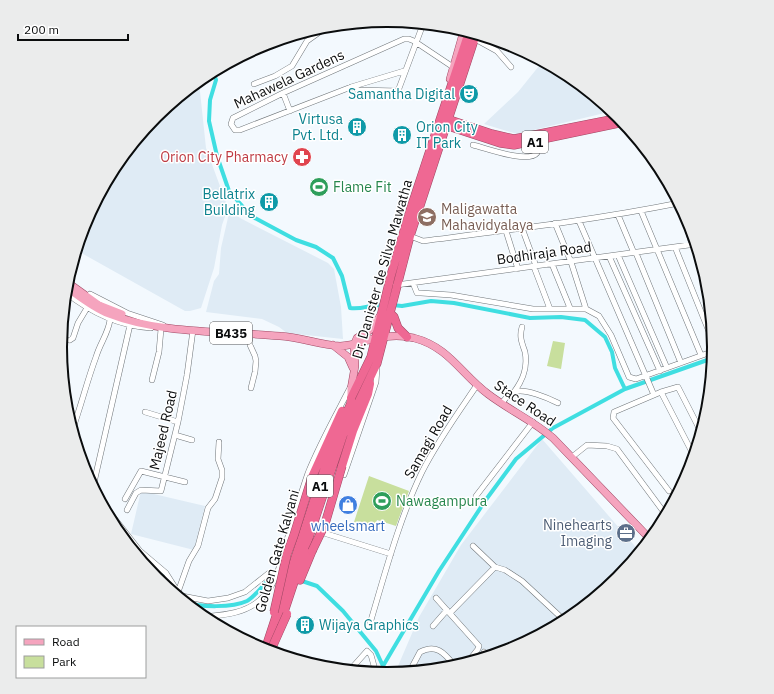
<svg xmlns="http://www.w3.org/2000/svg" width="774" height="694" font-family="'IBM Plex Sans',sans-serif">
	<style>
		.built { fill: #dfebf5 }
		.green { fill: #c8df9d }
		.water { fill: #3fdee1 }
		.lines { fill: none; stroke-linecap: round; stroke-linejoin: round }
		.canal { stroke: #3fdee1; stroke-width: 4 }
		.minor-casing { stroke: #70767a; stroke-width: 6 }
		.major-casing { stroke: #9f4864; stroke-width: 8 }
		.highway-casing { stroke: #9f4864; stroke-width: 9 }
		.minor { stroke: #fff; stroke-width: 5 }
		.major { stroke: #f5a4be; stroke-width: 7 }
		.highway { stroke: #ef6893; stroke-width: 8 }
		.highway-bridge-casing { stroke: #9f4864; stroke-width: 9; stroke-linecap: butt }
		.highway-bridge { stroke: #ef6893; stroke-width: 8 }
		.labels { text-anchor: middle; dominant-baseline: central; stroke-width: 3; stroke-linejoin: round; paint-order: stroke }
		.shield { fill: #fff; stroke: #545556; stroke-width: 1 }
		.shield-label { font-size: 13px; font-weight: bold; fill: #0a0c0d }
		.street-label { font-size: 14px; fill: #0a0c0d; stroke: #fff }
		.culture-label { font-size: 14px; fill: #0d838f; stroke: #fff; text-anchor: end }
		.health-label { font-size: 14px; fill: #be3a42; stroke: #fff; text-anchor: end }
		.leisure-label { font-size: 14px; fill: #27864d; stroke: #fff; text-anchor: start }
		.education-label { font-size: 14px; fill: #785e54; stroke: #fff; text-anchor: start }
		.service-label { font-size: 14px; fill: #4e5e75; stroke: #fff; text-anchor: end }
		.shop-label { font-size: 14px; fill: #366cbe; stroke: #fff }
		.rim { fill: none; stroke: #0a0c0d; stroke-width: 2 }
	</style>
	<rect width="100%" height="100%" fill="#f3f9fe"/>
	<path class="built" d="M 543,61 L 569,75 L 613,111 L 517,134 L 484,124 L 518,92 Z
		M 199,82 L 206,148 L 228,208 L 222,225 L 214,268 L 201,308 L 190,311 L 185,311 L 76,250 L 85,222 L 115,165 L 156,116 Z
		M 230,209 L 240,218 L 328,263 L 334,269 L 341,307 L 343,339 L 287,333 L 279,327 L 262,319 L 206,312 L 214,281 L 219,274 L 221,248 Z
		M 542,439 L 640,552 L 618,578 L 568,619 L 512,649 L 451,668 L 402,672 L 398,666 L 419,617 L 461,545 Z
		M 141,491 L 205,506 L 194,550 L 131,534 Z"/>
	<path class="green" d="M 553,341 L 565,343 L 561,369 L 547,366 Z
		M 369,476 L 409,491 L 396,526 L 377,520 L 374,529 L 354,522 Z"/>
	<path class="water" d="M 104,508 L 116,521 L 143,560 L 163,573 L 170,581 L 176,594 L 181,599 C 150,573 123,543 104,508 Z"/>
	<g class="lines">
		<path class="canal" d="M 213,71 L 216,80 L 210,100 L 209,121 L 217,156 L 229,191 L 251,216 L 296,240 L 316,247 L 333,258 L 342,276 L 350,308 C 362,310 371,304 384,305
			M 392,305 L 402,306 L 431,301 L 454,303 L 530,318 L 561,317 L 585,320 L 605,337 L 612,352 L 615,368 L 625,389
			M 299,580 L 317,586 L 343,611 L 376,651 L 383,666
			M 186,603 C 201,607 232,608 247,601 C 257,596 269,575 277,575
			M 386,674 L 383,666 L 439,571 L 485,501 L 516,459 L 553,428 L 625,389 L 713,358"/>
		<defs>
			<path id="minor" d="M 477,40 L 497,51 L 511,67
				M 404,71 L 351,87 L 240,130 L 235,130 L 231,124 L 233,118 L 283,93 L 404,39 L 409,39 L 414,41 L 453,67
				M 254,84 L 275,76 L 292,66 L 307,41 L 328,26
				M 351,87 L 358,90 L 398,91 L 422,27
				M 283,93 L 290,111
				M 473,145 C 486,148 528,164 537,153 L 538,141
				M 682,209 L 692,245
				M 641,211 L 701,355
				M 618,215 L 634,253
				M 579,221 L 654,395
				M 555,223 L 571,262 L 586,309
				M 522,228 L 536,266
				M 506,231 L 518,269
				M 410,236 L 423,241 C 509,230 594,220 679,203
				M 675,247 L 714,344
				M 636,253 L 681,363
				M 618,255 L 667,368
				M 609,256 L 660,371
				M 552,264 L 570,308
				M 534,267 L 550,309
				M 413,283 L 417,293 L 421,293 L 451,295 L 533,309 L 586,309 L 599,316 L 611,335 L 629,377 L 636,379 L 714,351
				M 396,285 L 696,244
				M 65,292 C 90,312 118,326 151,328
				M 90,294 L 127,313 L 163,325
				M 250,334 L 250,345 L 255,356 L 256,361 L 255,372 L 251,388
				M 70,340 L 73,338 L 78,323 L 87,308
				M 152,380 L 159,352 L 161,329
				M 514,392 C 523,380 528,368 525,352 C 522,343 519,337 522,327
				M 661,392 L 694,456
				M 502,403 C 505,399 509,393 514,392 C 525,388 548,398 558,403
				M 145,412 L 178,422
				M 72,431 C 81,406 87,381 96,357 C 100,343 108,334 110,320
				M 175,435 L 192,440
				M 572,457 L 587,445 L 607,446 L 617,449 L 666,515
				M 344,475 L 376,382 L 377,368
				M 93,487 L 130,325
				M 669,491 L 613,418 L 614,412 L 661,392 L 678,387 L 701,432
				M 476,496 L 533,422
				M 125,499 L 141,471 L 185,482
				M 100,500 L 140,551 L 166,573 L 178,592 L 182,596 L 208,601 L 228,598 L 245,592 L 269,573 L 281,572
				M 127,510 L 136,493 L 141,490 L 161,491 L 178,422 L 187,375 L 193,330
				M 311,529 L 391,554
				M 473,546 L 495,567 L 505,570 L 522,581 L 565,621
				M 178,592 L 189,561 L 198,546 L 208,508 L 215,499 L 222,478 L 222,470 L 218,459 L 219,442
				M 436,598 L 479,646 L 478,649 L 467,663
				M 450,613 L 495,567
				M 203,617 C 223,615 244,614 260,600 C 277,584 280,564 286,543 C 293,520 300,496 308,473 C 320,443 336,415 351,386
				M 433,626 L 447,610
				M 369,627 C 384,577 399,519 422,472 C 437,442 458,413 477,385
				M 484,652 L 489,656
				M 350,670 L 367,651 L 371,655 L 376,673
				M 414,671 L 412,667 L 420,652 C 437,643 445,654 455,666"/>
			<path id="major" d="M 450,79 L 464,30
				M 67,282 L 99,305 L 122,314
				M 66,287 C 80,297 93,308 109,314 C 159,334 227,331 280,336 C 300,337 320,345 340,346 C 351,346 361,342 372,339 C 385,336 401,335 414,338 C 449,347 461,374 488,394 C 509,410 532,420 553,438 L 650,539
				M 333,345 L 348,357 L 353,368
				M 351,398 L 351,389 L 355,366 L 354,345 L 357,338 L 370,330 L 380,316"/>
			<path id="highway" d="M 444,118 L 492,134 L 514,139 L 620,118
				M 442,124 L 500,143 L 514,145 L 624,122
				M 390,313 L 394,317 L 398,328 L 407,337
				M 342,466 L 353,431 L 368,394 L 370,384
				M 312,477 L 342,411
				M 300,580 L 312,551
				M 281,621 L 343,435 L 377,363 L 410,236 L 476,34
				M 265,650 L 330,452 L 351,403 L 351,398 L 371,357 L 391,275 L 410,211 L 469,32"/>
		</defs>
		<use href="#minor" class="minor-casing"/>
		<use href="#major" class="major-casing"/>
		<use href="#highway" class="highway-casing"/>
		<use href="#minor" class="minor"/>
		<use href="#major" class="major"/>
		<use href="#highway" class="highway"/>
		<defs>
			<path id="highway-bridge" d="M 312,551 L 325,524 L 342,466
				M 274,612 L 287,554 L 294,535 L 312,477
				M 270,652 L 287,614"/>
		</defs>
		<use href="#highway-bridge" class="highway-bridge-casing"/>
		<use href="#highway-bridge" class="highway-bridge"/>
	</g>
	<defs>
		<symbol id="theatre-disc" viewBox="-11 -11 22 22"><circle r="9.5" fill="#0f9aa8" stroke="#fff"/><path d="M-5-5.5Q0-4 5-5.5V0Q5 5 0 6Q-5 5-5 0ZM-3.3-2.5H-1v1.5H-3.3ZM1-2.5H3.3v1.5H1ZM-2.8 1Q0 5.5 2.8 1Z" fill="#fff"/></symbol>
		<symbol id="building-disc" viewBox="-11 -11 22 22"><circle r="9.5" fill="#0f9aa8" stroke="#fff"/><path d="M-4-6H4V6H1V3H-1V6H-4ZM-2.5-4.3h1.7v1.8h-1.7ZM.8-4.3h1.7v1.8H.8ZM-2.5-1h1.7V.8h-1.7ZM.8-1h1.7V.8H.8Z" fill="#fff"/></symbol>
		<symbol id="pharmacy-disc" viewBox="-11 -11 22 22"><circle r="9.5" fill="#e0444e" stroke="#fff"/><path d="M-2-6h4v4h4v4h-4v4h-4v-4h-4v-4h4Z" fill="#fff"/></symbol>
		<symbol id="stadium-disc" viewBox="-11 -11 22 22"><circle r="9.5" fill="#2e9e5b" stroke="#fff"/><path d="M0-5a6.5 5 0 1 0 0 10a6.5 5 0 1 0 0-10ZM-3.5-1.8h7v3.6h-7Z" fill="#fff"/></symbol>
		<symbol id="school-disc" viewBox="-11 -11 22 22"><circle r="9.5" fill="#8d6e63" stroke="#fff"/><path d="M0-5L7-2L0 1L-7-2ZM-4 1L0 2.5L4 1V4Q0 6-4 4Z" fill="#fff"/></symbol>
		<symbol id="shop-disc" viewBox="-11 -11 22 22"><circle r="9.5" fill="#3f7fe0" stroke="#fff"/><path d="M-5-2.5h2.3a2.7 3.5 0 0 1 5.4 0H5L5.5 6h-11ZM-1.5-2.5h3a1.5 2.3 0 0 0-3 0Z" fill="#fff"/></symbol>
		<symbol id="office-disc" viewBox="-11 -11 22 22"><circle r="9.5" fill="#5c6f8a" stroke="#fff"/><path d="M-6-3h4V-5.5h4V-3h4V5H-6ZM-1-4.5V-3h2v-1.5ZM-6 0V1H6V0Z" fill="#fff"/></symbol>
	</defs>
	<g fill-rule="evenodd">
		<use href="#theatre-disc" x="458" y="83" width="22" height="22"/>
		<use href="#building-disc" x="346" y="116" width="22" height="22"/>
		<use href="#building-disc" x="391" y="124" width="22" height="22"/>
		<use href="#pharmacy-disc" x="291" y="146" width="22" height="22"/>
		<use href="#stadium-disc" x="308" y="176" width="22" height="22"/>
		<use href="#building-disc" x="258" y="191" width="22" height="22"/>
		<use href="#school-disc" x="416" y="206" width="22" height="22"/>
		<use href="#stadium-disc" x="371" y="490" width="22" height="22"/>
		<use href="#shop-disc" x="337" y="494" width="22" height="22"/>
		<use href="#office-disc" x="615" y="522" width="22" height="22"/>
		<use href="#building-disc" x="294" y="614" width="22" height="22"/>
	</g>
	<g class="labels">
		<g class="shield">
			<rect x="522" y="131" width="26" height="22" rx="3"/>
			<rect x="210" y="322" width="42" height="22" rx="3"/>
			<rect x="307" y="475" width="26" height="22" rx="3"/>
		</g>
		<g class="shield-label">
			<text x="535" y="142">A1</text>
			<text x="231" y="333">B435</text>
			<text x="320" y="486">A1</text>
		</g>
		<g class="street-label">
			<text transform="translate(289 79) rotate(-25)">Mahawela Gardens</text>
			<text transform="translate(544 253) rotate(-8)">Bodhiraja Road</text>
			<text transform="translate(382 269) rotate(-74)">Dr. Danister de Silva Mawatha</text>
			<text transform="translate(525 403) rotate(34)">Stace Road</text>
			<text transform="translate(163 430) rotate(-77)">Majeed Road</text>
			<text transform="translate(428 442) rotate(-60)">Samagi Road</text>
			<text transform="translate(277 551) rotate(-74)">Golden Gate Kalyani</text>
		</g>
		<g class="culture-label">
			<text x="455" y="94">Samantha Digital</text>
			<text x="343" y="119">Virtusa<tspan x="343" dy="16">Pvt. Ltd.</tspan></text>
			<text x="416" y="127" text-anchor="start">Orion City<tspan x="416" dy="16">IT Park</tspan></text>
			<text x="255" y="194">Bellatrix<tspan x="255" dy="16">Building</tspan></text>
			<text x="319" y="625" text-anchor="start">Wijaya Graphics</text>
		</g>
		<g class="health-label">
			<text x="288" y="157">Orion City Pharmacy</text>
		</g>
		<g class="leisure-label">
			<text x="333" y="187">Flame Fit</text>
			<text x="396" y="501">Nawagampura</text>
		</g>
		<g class="education-label">
			<text x="441" y="209">Maligawatta<tspan x="441" dy="16">Mahavidyalaya</tspan></text>
		</g>
		<g class="service-label">
			<text x="612" y="525">Ninehearts<tspan x="612" dy="16">Imaging</tspan></text>
		</g>
		<g class="shop-label">
			<text x="348" y="526">wheelsmart</text>
		</g>
	</g>
	<path d="M0 0H774V694H0ZM67 347a320 320 0 1 1 640 0a320 320 0 1 1-640 0Z" fill="#ebecec" fill-rule="evenodd"/>
	<path class="rim" d="M67 347a320 320 0 1 1 640 0a320 320 0 1 1-640 0Z"/>
	<rect x="16" y="626" width="130" height="52" fill="#ffffff" stroke="#9d9e9e"/>
	<rect x="24" y="639" width="20" height="6" fill="#f5a4be" stroke="#9d9e9e"/>
	<text x="52" y="646" font-size="12" fill="#0a0c0d">Road</text>
	<rect x="24" y="656" width="20" height="12" fill="#c8df9d" stroke="#9d9e9e"/>
	<text x="52" y="666" font-size="12" fill="#0a0c0d">Park</text>
	<path d="M18 34v6h110v-6" fill="none" stroke="#0a0c0d" stroke-width="2"/>
	<text x="24" y="34" font-size="12" fill="#0a0c0d" stroke="#ffffff" stroke-width="3" paint-order="stroke">200 m</text>
</svg>
